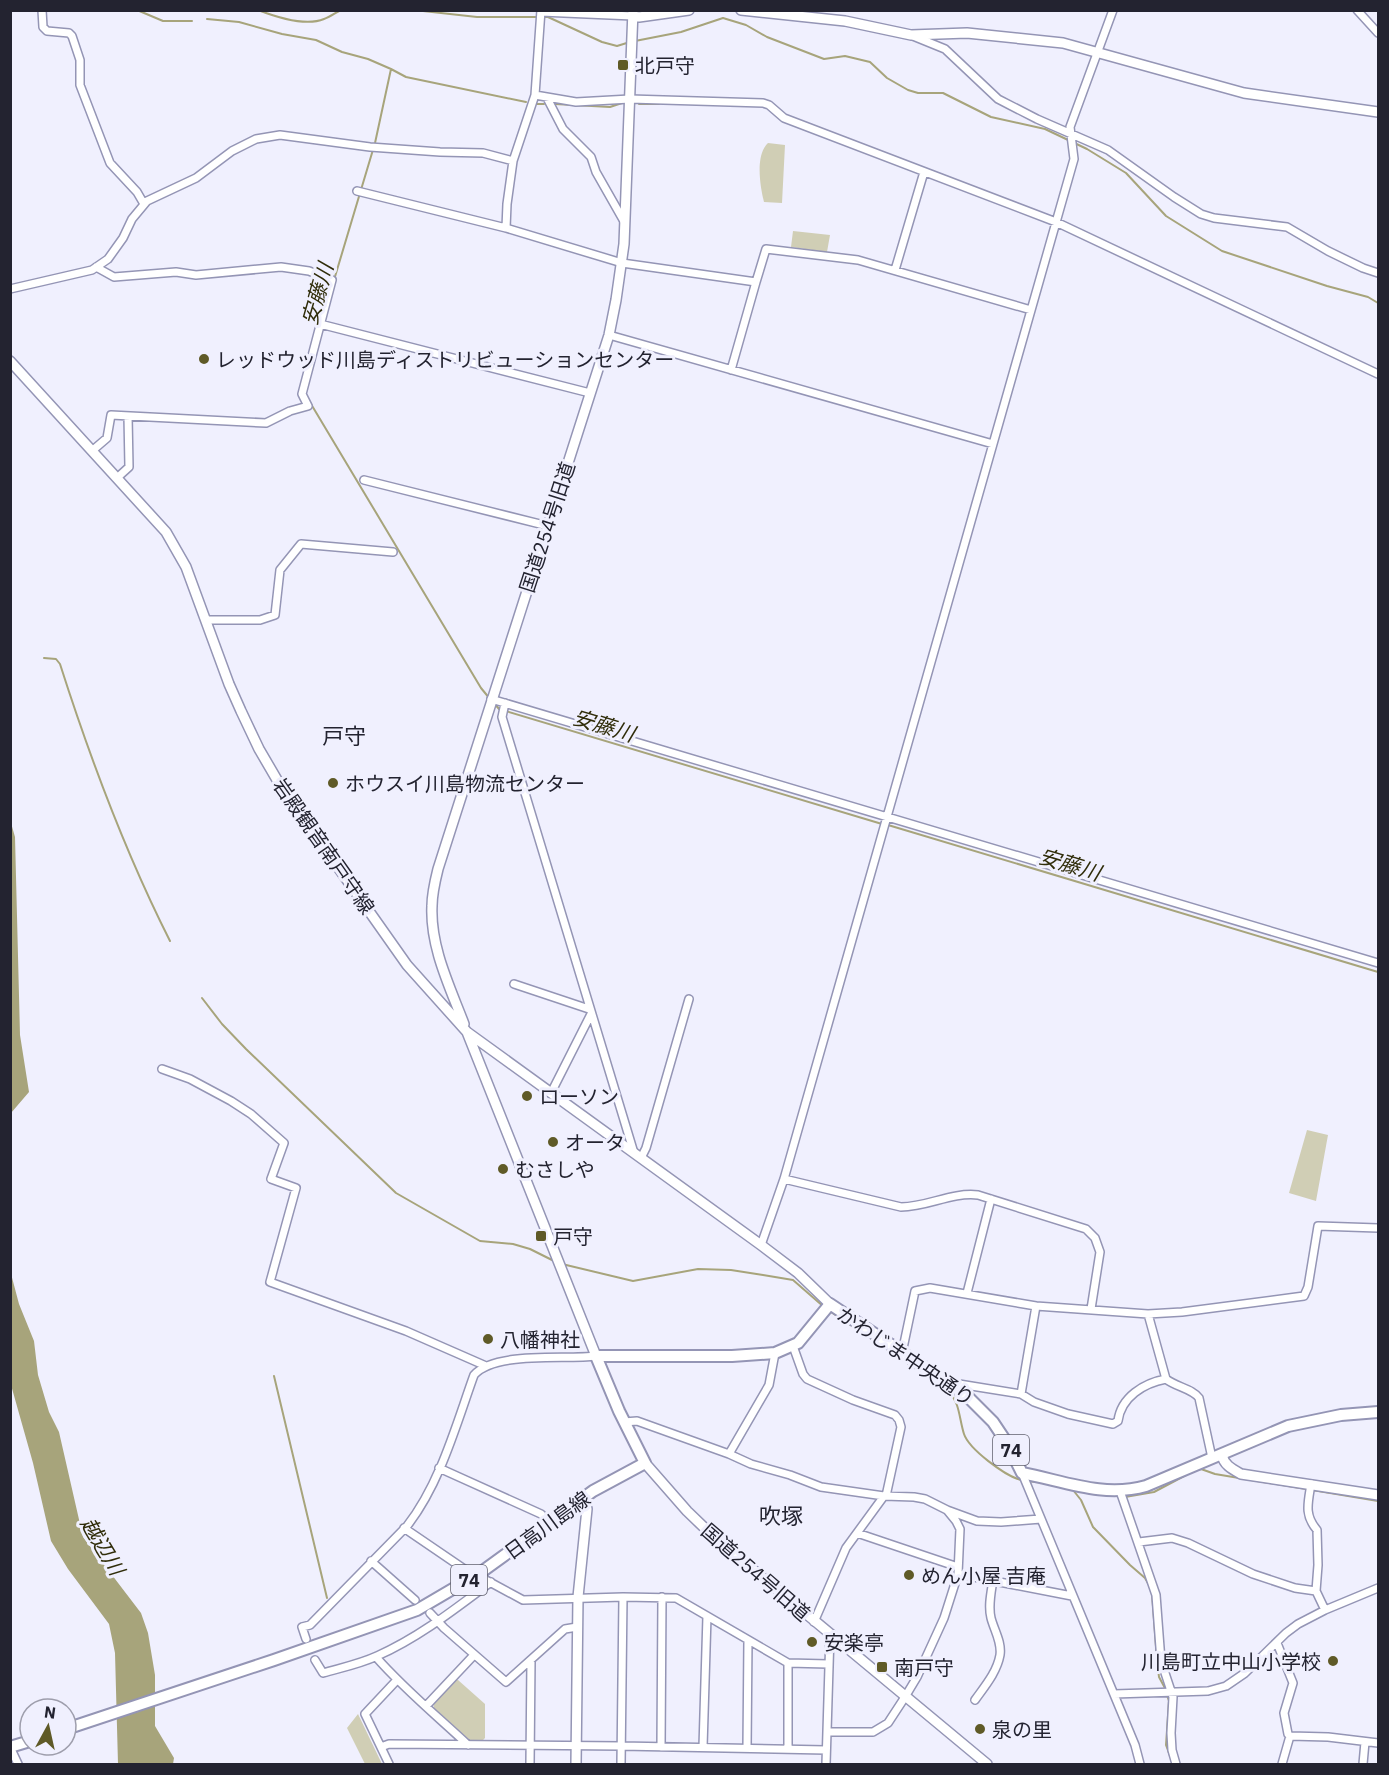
<svg xmlns="http://www.w3.org/2000/svg" width="1389" height="1775" font-family="'IBM Plex Sans','Noto Sans JP',sans-serif">
	<style>
		.green { fill: #d0ceb5 }
		.water { fill: #a7a47b }
		.lines { fill: none; stroke-linecap: round; stroke-linejoin: round }
		.stream { stroke: #a7a47b; stroke-width: 2 }
		.street-casing { stroke: #9495b5; stroke-width: 10 }
		.secondary-casing { stroke: #9495b5; stroke-width: 12 }
		.primary-casing { stroke: #9495b5; stroke-width: 14 }
		.street { stroke: #fff; stroke-width: 7 }
		.secondary { stroke: #fff; stroke-width: 9 }
		.primary { stroke: #fff; stroke-width: 10 }
		.poi-dot { fill: #5f5a27; stroke: #f0f0fe; stroke-width: 2 }
		.labels { text-anchor: middle; dominant-baseline: central; stroke-width: 6; stroke-linejoin: round; paint-order: stroke }
		.shield { fill: #f0f0fe; stroke: #60606e; stroke-width: 1.5 }
		.shield-label { font-size: 18px; font-weight: bold; fill: #232330 }
		.poi-label { font-size: 20px; fill: #232330; stroke: #f0f0fe; text-anchor: start }
		.street-label { font-size: 20px; fill: #232330; stroke: #f0f0fe }
		.water-label { font-size: 21px; font-style: italic; fill: #302d0a; stroke: #f0f0fe }
		.quarter-label { font-size: 22px; fill: #232330; stroke: #f0f0fe }
	</style>
	<rect width="100%" height="100%" fill="#f0f0fe"/>
	<path class="green" d="M 768,143 L 785,145 L 782,203 L 764,202 C 760,186 755,155 768,143 Z
		M 793,231 L 830,235 L 827,252 L 791,247 Z
		M 1307,1130 L 1328,1135 L 1316,1201 L 1289,1193 Z
		M 455,1680 L 458,1680 L 485,1704 L 485,1738 L 482,1741 L 469,1740 L 434,1708 L 433,1702 Z
		M 358,1714 L 382,1764 L 365,1764 L 347,1728 Z"/>
	<path class="water" d="M 11,823 L 15,837 L 20,1035 L 29,1092 L 11,1113 L 11,1125 Z
		M 10,1270 L 19,1304 L 34,1341 L 38,1375 L 49,1412 L 59,1432 L 83,1537 L 141,1613 L 148,1633 L 155,1675 L 155,1726 L 174,1758 L 173,1764 L 118,1764 L 115,1653 L 109,1624 L 68,1569 L 51,1541 L 33,1463 L 11,1385 Z"/>
	<g class="lines">
		<path class="stream" d="M 137,10 L 163,21 L 192,21
			M 258,10 C 276,17 305,27 324,19 C 330,17 335,13 341,10
			M 414,10 L 477,17 L 548,17 L 602,42 L 617,46 L 630,42
			M 207,19 L 239,22 L 282,34 L 316,40 L 342,52 L 368,59 L 391,69 L 406,77 L 526,102
			M 635,41 L 681,32 L 723,18 L 746,25 L 767,37 L 824,59 L 845,56 L 870,62 L 887,78 L 908,90 L 918,93 L 943,93 L 991,117 L 1045,129 L 1087,149 L 1126,173 L 1166,216 L 1222,251 L 1327,286 L 1368,297 L 1378,303
			M 537,104 L 544,104
			M 555,104 L 610,107 L 622,103
			M 639,104 L 659,104
			M 334,280 L 375,143 L 391,69
			M 308,399 L 481,688 L 490,699
			M 44,658 L 56,659 L 60,664 C 90,758 125,852 170,941
			M 494,703 L 499,709 L 882,824
			M 888,825 L 1378,972
			M 202,998 L 222,1024 L 246,1049 L 396,1193 L 480,1241 L 513,1244 L 530,1249 L 554,1261
			M 562,1264 L 633,1281 L 698,1269 L 731,1270 L 763,1275 L 793,1280 L 824,1307
			M 828,1310 L 949,1391 C 960,1404 959,1418 964,1434 C 969,1449 1005,1476 1021,1480 C 1027,1482 1033,1481 1039,1482
			M 274,1376 L 327,1598
			M 1197,1470 L 1201,1469 L 1215,1474 L 1378,1501
			M 1073,1490 L 1081,1500 L 1093,1527 L 1130,1565 L 1145,1578 L 1149,1585
			M 1095,1494 L 1119,1496
			M 1125,1497 L 1154,1492 L 1186,1475
			M 1152,1593 L 1157,1660 L 1159,1677 L 1166,1690
			M 1167,1695 L 1169,1701 L 1166,1745 L 1173,1764"/>
		<defs>
			<path id="street" d="M 42,10 L 43,27 L 47,31 L 69,33 L 72,36 L 80,60 L 80,85 L 110,163 L 137,192 L 144,204
				M 1357,10 L 1378,33
				M 541,12 L 633,16
				M 913,36 L 945,49 L 998,99 L 1037,119 L 1108,150 L 1174,197 L 1201,214 L 1214,218 L 1287,227 L 1328,251 L 1363,268 L 1378,273
				M 535,95 L 576,102 L 630,99 L 763,103 L 769,105 L 784,118 L 1056,222 L 1378,374
				M 547,98 L 563,129 L 591,157 L 596,172 L 625,223
				M 357,191 L 506,228 L 622,263 L 756,282 L 766,249 L 858,260 L 1031,310
				M 506,228 L 507,204 L 513,161 L 535,95 L 541,10
				M 895,270 L 924,172
				M 10,289 L 92,270 L 108,259 L 123,238 L 132,219 L 147,201 L 196,178 L 232,151 L 256,139 L 280,135 L 370,147 L 440,152 L 483,153 L 513,161
				M 320,324 L 590,393
				M 609,335 L 993,444
				M 731,370 L 756,282
				M 93,450 L 107,438 L 111,415 L 266,423 L 290,411 L 308,406 L 302,394 L 332,280 L 309,271 L 281,267 L 196,275 L 176,272 L 114,277 L 96,267
				M 118,477 L 129,467 L 128,416
				M 364,480 L 548,526
				M 206,620 L 260,620 L 275,615 L 280,570 L 301,544 L 393,552
				M 491,699 L 1378,963
				M 505,703 L 502,717 L 634,1153
				M 514,984 L 589,1009
				M 162,1069 L 190,1079 L 231,1101 L 251,1114 L 284,1143 L 271,1179 L 296,1188 L 270,1282 L 406,1331 L 486,1366
				M 551,1093 L 591,1014
				M 641,1158 L 646,1148 L 689,999
				M 784,1179 L 901,1207 C 928,1207 951,1192 978,1195 L 1086,1229 L 1095,1238 L 1100,1252 L 1091,1309
				M 761,1245 L 784,1179 L 1074,159 L 1070,127 L 1113,10
				M 967,1293 L 991,1199
				M 1148,1314 L 1166,1379
				M 793,1346 L 803,1374 L 807,1379 L 853,1400 L 895,1415 L 899,1420 L 901,1427 L 886,1496
				M 902,1353 L 915,1291 L 930,1288 L 1036,1306 L 1148,1314 L 1182,1312 L 1304,1296 L 1308,1287 L 1318,1226 L 1378,1228
				M 954,1386 L 959,1384 L 1021,1394 L 1034,1402 L 1068,1414 L 1113,1424 L 1118,1421 C 1121,1397 1144,1383 1166,1379 C 1176,1387 1193,1389 1199,1398 L 1212,1458
				M 1021,1394 L 1036,1306
				M 624,1422 L 637,1421 L 729,1454 L 751,1464 L 790,1475 L 821,1487 L 884,1496 L 914,1497 L 925,1499 L 947,1510 L 956,1521 L 960,1529 L 958,1574 L 944,1618 L 917,1677 L 905,1697 L 888,1723 L 873,1732 L 827,1732
				M 729,1454 L 769,1385 L 775,1353
				M 439,1468 L 541,1514 L 549,1522
				M 1022,1473 L 1135,1745 L 1140,1764
				M 1311,1484 C 1308,1503 1304,1515 1317,1530 L 1318,1565 L 1316,1591 L 1325,1610
				M 1120,1491 L 1156,1595 L 1161,1661 L 1173,1697 L 1171,1733 L 1172,1750 L 1176,1764
				M 947,1510 L 977,1521 L 1001,1522 L 1041,1519
				M 404,1528 L 467,1571
				M 857,1533 L 958,1567
				M 1139,1542 L 1172,1538 L 1188,1543 L 1253,1574 L 1295,1588 L 1316,1591
				M 371,1561 L 415,1600
				M 480,1573 L 486,1580 L 523,1600 L 623,1597 L 676,1598 L 788,1663 L 828,1664
				M 958,1574 L 1072,1596
				M 430,1613 L 444,1628 L 506,1682 L 565,1629 L 577,1627
				M 814,1622 L 846,1548 L 884,1496
				M 306,1639 L 302,1627 L 310,1625 L 407,1526 C 440,1484 456,1425 474,1375 C 495,1351 564,1360 596,1356
				M 1277,1643 L 1293,1683 L 1284,1713 L 1288,1734 L 1290,1736 L 1282,1764
				M 376,1657 C 404,1689 437,1716 468,1745
				M 315,1660 L 323,1673 C 340,1668 360,1664 377,1656 C 418,1638 455,1609 491,1582
				M 1114,1694 L 1208,1691 L 1226,1686 L 1245,1673 L 1286,1633 L 1298,1624 L 1325,1610 L 1378,1588
				M 975,1700 C 985,1686 997,1672 1000,1655 C 1002,1642 994,1630 991,1618 C 988,1606 991,1593 993,1580
				M 426,1706 L 474,1655
				M 1290,1736 L 1328,1737 L 1378,1743
				M 10,1747 L 18,1764
				M 381,1747 L 389,1744 L 621,1746 L 826,1750
				M 661,1747 L 662,1597
				M 703,1747 L 707,1616
				M 747,1748 L 748,1640
				M 788,1749 L 788,1663
				M 389,1764 L 365,1714 L 396,1681
				M 530,1764 L 531,1660
				M 621,1764 L 623,1597
				M 826,1764 L 830,1634
				M 1363,1764 L 1365,1742"/>
			<path id="secondary" d="M 741,10 L 845,21 L 911,35 L 967,33 L 1063,43 L 1244,93 L 1378,112
				M 633,16 L 639,17 L 689,10
				M 10,361 L 166,532 L 186,567 L 229,684 L 241,711 L 259,749 L 280,785 L 407,965 L 467,1032 L 596,1356
				M 464,1024 C 450,987 430,947 432,906 C 432,894 435,881 438,869 L 609,335 L 616,300 L 624,244 L 633,10
				M 467,1032 L 761,1245 L 798,1273 L 830,1304
				M 1222,1455 C 1224,1465 1232,1469 1241,1474 L 1378,1495
				M 645,1463 L 687,1511 L 715,1538 L 987,1764
				M 576,1764 L 578,1597 L 587,1509 L 584,1497"/>
			<path id="primary" d="M 66,1729 L 274,1660 L 417,1610 L 480,1573 L 593,1491 L 645,1463 L 619,1411 L 596,1356 L 732,1356 L 775,1353 L 798,1343 L 830,1304 L 966,1395 L 993,1422 L 1007,1443 L 1022,1473 C 1064,1481 1103,1498 1146,1486 L 1288,1426 L 1341,1415 L 1378,1412
				M 10,1747 L 30,1741"/>
		</defs>
		<use href="#street" class="street-casing"/>
		<use href="#secondary" class="secondary-casing"/>
		<use href="#primary" class="primary-casing"/>
		<use href="#street" class="street"/>
		<use href="#secondary" class="secondary"/>
		<use href="#primary" class="primary"/>
	</g>
	<g class="poi-dot">
		<rect x="617" y="59" width="12" height="12" rx="3"/>
		<circle cx="204" cy="359" r="6"/>
		<circle cx="333" cy="783" r="6"/>
		<circle cx="527" cy="1096" r="6"/>
		<circle cx="553" cy="1142" r="6"/>
		<circle cx="503" cy="1169" r="6"/>
		<rect x="535" y="1230" width="12" height="12" rx="3"/>
		<circle cx="488" cy="1339" r="6"/>
		<circle cx="909" cy="1575" r="6"/>
		<circle cx="812" cy="1642" r="6"/>
		<circle cx="1333" cy="1661" r="6"/>
		<rect x="876" y="1661" width="12" height="12" rx="3"/>
		<circle cx="980" cy="1729" r="6"/>
	</g>
	<g class="labels">
		<g class="shield">
			<rect x="993" y="1435" width="36" height="30" rx="4.5"/>
			<rect x="451" y="1565" width="36" height="30" rx="4.5"/>
		</g>
		<g class="shield-label">
			<text x="1011" y="1450">74</text>
			<text x="469" y="1580">74</text>
		</g>
		<g class="poi-label">
			<text x="635" y="65">北戸守</text>
			<text x="216" y="359">レッドウッド川島ディストリビューションセンター</text>
			<text x="345" y="783">ホウスイ川島物流センター</text>
			<text x="539" y="1096">ローソン</text>
			<text x="565" y="1142">オータ</text>
			<text x="515" y="1169">むさしや</text>
			<text x="553" y="1236">戸守</text>
			<text x="500" y="1339">八幡神社</text>
			<text x="921" y="1575">めん小屋 吉庵</text>
			<text x="824" y="1642">安楽亭</text>
			<text x="1321" y="1661" text-anchor="end">川島町立中山小学校</text>
			<text x="894" y="1667">南戸守</text>
			<text x="992" y="1729">泉の里</text>
		</g>
		<g class="street-label">
			<text transform="translate(547 527) rotate(-72)">国道254号旧道</text>
			<text transform="translate(324 846) rotate(55)">岩殿観音南戸守線</text>
			<text transform="translate(906 1356) rotate(34)">かわじま中央通り</text>
			<text transform="translate(547 1525) rotate(-36)">日高川島線</text>
			<text transform="translate(756 1572) rotate(41)">国道254号旧道</text>
		</g>
		<g class="water-label">
			<text transform="translate(317 294) rotate(-74)">安藤川</text>
			<text transform="translate(604 725) rotate(17)">安藤川</text>
			<text transform="translate(1070 864) rotate(17)">安藤川</text>
			<text transform="translate(103 1546) rotate(59)">越辺川</text>
		</g>
		<g class="quarter-label">
			<text x="344" y="735">戸守</text>
			<text x="781" y="1515">吹塚</text>
		</g>
	</g>
	<rect width="1389" height="1775" fill="none" stroke="#232330" stroke-width="24"/>
	<g transform="translate(48 1727) rotate(8)"><circle r="28" fill="#f0f0fe" stroke="#9e9eac" stroke-width="1.5"/>
	<path d="M0-4.5L10 22L0 15L-10 22Z" fill="#5f5a27"/>
	<text y="-9" font-size="16" font-weight="bold" text-anchor="middle" fill="#232330">N</text>
	</g>
</svg>
